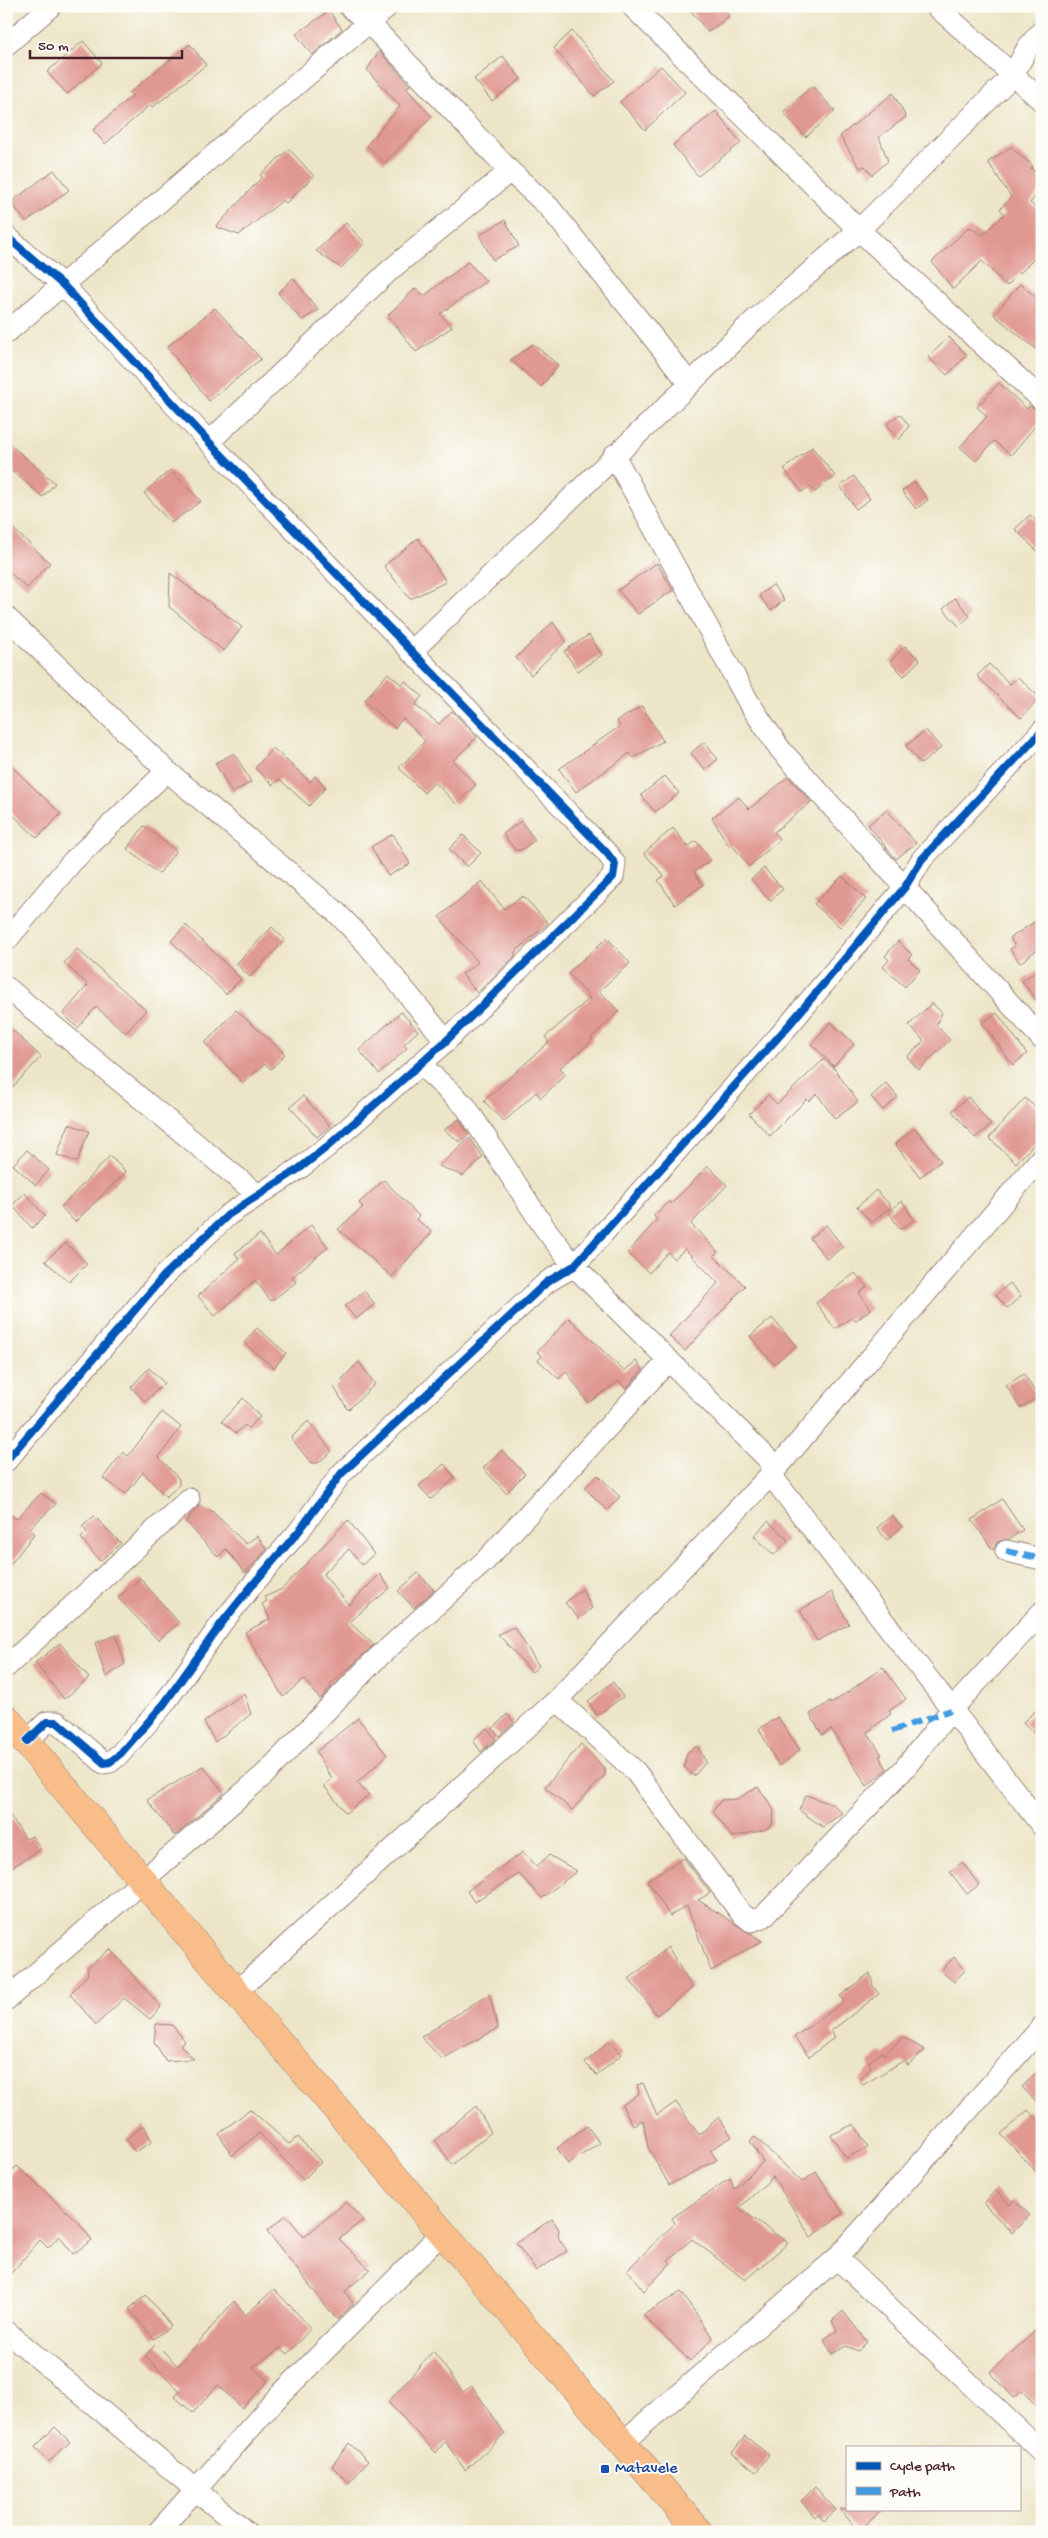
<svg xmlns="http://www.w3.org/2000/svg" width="1048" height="2538" font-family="'Gochi Hand',sans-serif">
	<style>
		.building { fill: #e09892 }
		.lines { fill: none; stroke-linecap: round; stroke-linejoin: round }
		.minor-casing { stroke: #9b8279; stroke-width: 23 }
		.highway-casing { stroke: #9b8279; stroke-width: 29 }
		.minor { stroke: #fff; stroke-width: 21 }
		.highway { stroke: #f8bd89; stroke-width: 28 }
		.quiet { stroke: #409be1; stroke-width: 6; stroke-dasharray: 12 6; stroke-linecap: butt }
		.cycleway-casing { stroke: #fdfcf7; stroke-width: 11 }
		.cycleway { stroke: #0057b8; stroke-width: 8 }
		.transit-dot { fill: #1a4fb4; stroke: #fdfcf7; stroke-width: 2 }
		.labels { text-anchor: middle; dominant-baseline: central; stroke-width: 4; stroke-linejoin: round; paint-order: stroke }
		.transit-label { font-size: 16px; fill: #164399; stroke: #fdfcf7; text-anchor: start }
	</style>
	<rect width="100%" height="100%" fill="#fdfcf7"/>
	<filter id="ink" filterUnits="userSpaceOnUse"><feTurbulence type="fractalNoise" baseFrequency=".02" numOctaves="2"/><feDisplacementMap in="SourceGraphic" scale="10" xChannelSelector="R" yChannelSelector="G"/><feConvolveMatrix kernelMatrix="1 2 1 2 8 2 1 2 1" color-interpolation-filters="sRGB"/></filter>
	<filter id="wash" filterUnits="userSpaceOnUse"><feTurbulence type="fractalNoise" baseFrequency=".0096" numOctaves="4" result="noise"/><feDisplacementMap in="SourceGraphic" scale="20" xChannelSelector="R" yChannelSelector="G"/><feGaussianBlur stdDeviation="1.12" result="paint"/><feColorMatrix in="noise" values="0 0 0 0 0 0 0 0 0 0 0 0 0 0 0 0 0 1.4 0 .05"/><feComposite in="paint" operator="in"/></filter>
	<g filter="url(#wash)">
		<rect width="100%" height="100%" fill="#ece5c7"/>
		<g id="blocks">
			<path class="building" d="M 687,6 L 723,6 L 729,16 L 708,32 Z
				M 329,11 L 342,29 L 312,55 L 296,34 Z
				M 572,31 L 614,81 L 594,96 L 554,48 Z
				M 83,41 L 102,63 L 67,94 L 47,72 Z
				M 190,44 L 206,65 L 153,107 L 150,105 L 105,144 L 93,130 L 133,95 L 129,93 Z
				M 379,51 L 410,85 L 406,88 L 432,117 L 384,163 L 367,145 L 400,106 L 367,70 Z
				M 503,56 L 521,79 L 492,101 L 474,79 Z
				M 661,66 L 685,92 L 645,130 L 620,102 Z
				M 812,86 L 835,111 L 806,137 L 783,112 Z
				M 893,93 L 906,117 L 879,137 L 888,161 L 872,175 L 865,166 L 860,168 L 840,136 Z
				M 716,111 L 741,143 L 698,176 L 673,145 Z
				M 1011,147 L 1033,166 L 1031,168 L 1042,179 L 1042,188 L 1030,203 L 1042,212 L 1042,251 L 1007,286 L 982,261 L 953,289 L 932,262 L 969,227 L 983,235 L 1004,214 L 1000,209 L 1011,197 L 988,162 Z
				M 289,149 L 314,176 L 286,203 L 283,200 L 239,235 L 216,227 L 262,177 L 260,175 Z
				M 54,170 L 69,190 L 26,222 L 11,202 Z
				M 505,220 L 519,246 L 493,260 L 479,235 Z
				M 346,223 L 365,243 L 341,268 L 316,251 Z
				M 468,262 L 486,281 L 440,314 L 452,327 L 416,352 L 388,315 L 416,288 L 424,296 Z
				M 293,278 L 318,310 L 302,320 L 278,293 Z
				M 1020,284 L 1042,302 L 1042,354 L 994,315 Z
				M 215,308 L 261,359 L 209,401 L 167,347 Z
				M 949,337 L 967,355 L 947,375 L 928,357 Z
				M 533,344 L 558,365 L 541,387 L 511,360 Z
				M 999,383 L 1027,409 L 1030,406 L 1042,412 L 1042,418 L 1011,455 L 994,441 L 976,461 L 960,447 L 987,416 L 977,407 Z
				M 900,414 L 909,426 L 899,440 L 887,424 Z
				M 6,441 L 55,483 L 43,497 L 6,466 Z
				M 812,447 L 835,476 L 815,492 L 810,486 L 802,492 L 784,469 Z
				M 170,470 L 201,501 L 171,523 L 144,493 Z
				M 854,476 L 870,499 L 856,509 L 840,486 Z
				M 915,482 L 928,500 L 916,509 L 902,491 Z
				M 1030,515 L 1042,527 L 1042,556 L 1015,529 Z
				M 6,522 L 50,563 L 27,588 L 6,569 Z
				M 418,538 L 446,582 L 410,599 L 384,566 Z
				M 657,563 L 673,590 L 638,614 L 618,590 Z
				M 170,573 L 242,627 L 224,651 L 169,607 Z
				M 773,585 L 784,600 L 771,611 L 759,595 Z
				M 955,598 L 970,616 L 959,626 L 943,609 Z
				M 553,622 L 566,641 L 531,675 L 516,658 Z
				M 589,635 L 602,655 L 578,671 L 564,651 Z
				M 905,646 L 920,660 L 904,676 L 890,662 Z
				M 989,664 L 1010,684 L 1018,677 L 1040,698 L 1021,718 L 977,676 Z
				M 388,673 L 402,685 L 405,681 L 422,696 L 415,705 L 439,724 L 452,711 L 477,737 L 453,761 L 476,785 L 456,804 L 435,782 L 424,793 L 399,768 L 425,741 L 403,718 L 395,728 L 364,701 Z
				M 642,706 L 663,741 L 633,758 L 630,753 L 576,792 L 559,769 L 620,726 L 617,721 Z
				M 926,730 L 941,748 L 921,764 L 906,746 Z
				M 704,742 L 718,759 L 705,770 L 691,753 Z
				M 273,748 L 310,782 L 315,776 L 326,787 L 309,806 L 279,779 L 273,785 L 255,768 Z
				M 234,753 L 251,782 L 232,793 L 215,763 Z
				M 6,761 L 61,814 L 37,838 L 6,808 Z
				M 665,776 L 679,793 L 655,812 L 641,795 Z
				M 788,777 L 811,802 L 774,832 L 780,840 L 749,866 L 732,845 L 729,846 L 712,818 L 739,797 L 749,809 Z
				M 887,810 L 916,843 L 896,859 L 868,825 Z
				M 521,821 L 535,840 L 521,850 L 515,850 L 503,834 Z
				M 144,826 L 176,851 L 159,874 L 127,849 Z
				M 673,828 L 688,847 L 696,841 L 711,860 L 694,872 L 703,885 L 675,905 L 658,880 L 664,876 L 644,853 Z
				M 393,834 L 410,864 L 388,876 L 371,847 Z
				M 463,835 L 481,853 L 467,867 L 449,849 Z
				M 764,868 L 783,889 L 770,901 L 751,879 Z
				M 842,876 L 866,899 L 840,927 L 814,904 Z
				M 482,881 L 504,909 L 523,896 L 548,923 L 514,953 L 516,955 L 477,993 L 462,974 L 478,962 L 439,917 Z
				M 1042,917 L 1042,946 L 1020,963 L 1010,949 L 1015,946 L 1010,938 Z
				M 186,925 L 241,979 L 226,994 L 171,941 Z
				M 272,927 L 285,940 L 250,977 L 236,964 Z
				M 607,938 L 630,963 L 599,991 L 619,1011 L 591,1038 L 593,1040 L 560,1068 L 566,1074 L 541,1098 L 536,1092 L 504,1122 L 484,1101 L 549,1042 L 545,1037 L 590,998 L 568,973 Z
				M 898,941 L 912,955 L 908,959 L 920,970 L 905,987 L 883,967 L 889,960 L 885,956 Z
				M 77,949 L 146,1010 L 126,1033 L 96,1007 L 78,1028 L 63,1014 L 88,985 L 64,963 Z
				M 1042,967 L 1042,1008 L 1022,981 Z
				M 932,1003 L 942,1013 L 936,1025 L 950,1040 L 919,1070 L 907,1057 L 924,1041 L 909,1025 Z
				M 236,1010 L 285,1054 L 271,1069 L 265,1064 L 243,1083 L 205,1043 Z
				M 401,1012 L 418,1031 L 404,1044 L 407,1048 L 379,1074 L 359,1050 Z
				M 997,1013 L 1027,1054 L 1013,1065 L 982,1023 Z
				M 831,1022 L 854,1044 L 834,1066 L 811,1044 Z
				M 6,1024 L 41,1057 L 6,1094 Z
				M 824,1059 L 834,1068 L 858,1102 L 835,1119 L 817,1094 L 809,1101 L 807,1099 L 770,1136 L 749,1114 L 768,1095 L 777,1104 Z
				M 886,1083 L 898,1097 L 883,1110 L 871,1097 Z
				M 303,1096 L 330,1126 L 317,1137 L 290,1107 Z
				M 968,1097 L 991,1125 L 975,1138 L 952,1111 Z
				M 1025,1098 L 1042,1113 L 1042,1136 L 1016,1163 L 989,1138 Z
				M 459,1119 L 469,1135 L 460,1142 L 444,1130 Z
				M 69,1124 L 89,1131 L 77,1162 L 57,1155 Z
				M 915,1128 L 941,1161 L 920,1177 L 895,1144 Z
				M 470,1138 L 483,1157 L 463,1176 L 439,1166 Z
				M 27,1150 L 49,1170 L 36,1185 L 13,1165 Z
				M 110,1156 L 126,1172 L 75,1222 L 61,1207 Z
				M 708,1166 L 727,1185 L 691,1224 L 718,1252 L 714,1256 L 745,1286 L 685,1351 L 669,1336 L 718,1283 L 685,1249 L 674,1259 L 668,1252 L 649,1273 L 627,1253 L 657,1220 L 654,1216 L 669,1201 L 671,1204 Z
				M 384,1180 L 419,1216 L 416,1219 L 432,1232 L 392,1277 L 338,1229 L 363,1207 L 359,1203 Z
				M 876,1190 L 891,1206 L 872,1223 L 857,1207 Z
				M 25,1193 L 45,1216 L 32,1228 L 12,1205 Z
				M 902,1201 L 914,1220 L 900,1229 L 888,1211 Z
				M 311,1225 L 328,1247 L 292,1277 L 296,1282 L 271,1301 L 255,1280 L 215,1316 L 198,1296 L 239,1259 L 235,1253 L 260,1234 L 276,1255 Z
				M 826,1225 L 843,1247 L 827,1259 L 810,1238 Z
				M 66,1243 L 87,1264 L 69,1282 L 45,1261 Z
				M 855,1273 L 867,1287 L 859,1293 L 871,1309 L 855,1321 L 852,1317 L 835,1329 L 816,1303 Z
				M 1010,1283 L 1021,1296 L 1007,1308 L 996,1295 Z
				M 364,1291 L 375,1304 L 356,1319 L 345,1306 Z
				M 569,1318 L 624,1371 L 636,1361 L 643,1369 L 626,1389 L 619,1381 L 588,1403 L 566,1371 L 559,1379 L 538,1360 L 542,1356 L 537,1352 Z
				M 772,1318 L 796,1346 L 774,1364 L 750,1336 Z
				M 257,1328 L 286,1353 L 274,1368 L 244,1343 Z
				M 359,1362 L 375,1384 L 348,1410 L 334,1387 Z
				M 149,1368 L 164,1383 L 145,1402 L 131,1387 Z
				M 1024,1374 L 1038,1397 L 1020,1408 L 1006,1385 Z
				M 243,1398 L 260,1417 L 248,1428 L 245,1425 L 236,1433 L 222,1421 Z
				M 162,1412 L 181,1427 L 159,1457 L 179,1479 L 179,1485 L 166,1497 L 143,1472 L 126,1494 L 103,1478 L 123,1452 L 128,1456 Z
				M 308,1421 L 332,1451 L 318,1463 L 311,1463 L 291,1438 Z
				M 502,1450 L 525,1474 L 506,1493 L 483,1468 Z
				M 444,1464 L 455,1478 L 431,1499 L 419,1486 Z
				M 598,1475 L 620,1497 L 607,1510 L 585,1488 Z
				M 41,1493 L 56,1504 L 29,1529 L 34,1534 L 6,1570 L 6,1512 L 16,1519 Z
				M 1002,1499 L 1023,1530 L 1009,1539 L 997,1542 L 993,1550 L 972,1520 Z
				M 199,1505 L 209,1512 L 211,1510 L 246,1544 L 257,1536 L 267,1549 L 245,1573 L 226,1549 L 218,1557 L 186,1522 Z
				M 892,1515 L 902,1527 L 887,1540 L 877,1528 Z
				M 94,1516 L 121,1543 L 100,1561 L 81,1538 L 87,1532 L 82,1527 Z
				M 348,1520 L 374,1554 L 362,1565 L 349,1549 L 323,1574 L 349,1605 L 380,1574 L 390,1588 L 349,1622 L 374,1645 L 330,1685 L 331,1687 L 320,1699 L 304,1679 L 283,1697 L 245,1632 L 270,1619 L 262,1604 L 267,1601 L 265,1597 L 282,1589 Z
				M 768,1521 L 788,1540 L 774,1555 L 754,1536 Z
				M 418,1573 L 434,1590 L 414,1608 L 398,1591 Z
				M 140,1578 L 179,1623 L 158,1640 L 118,1598 Z
				M 582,1589 L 592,1608 L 579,1619 L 565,1603 Z
				M 832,1592 L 849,1624 L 817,1641 L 800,1610 Z
				M 514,1627 L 539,1666 L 532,1672 L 498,1634 Z
				M 116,1635 L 125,1664 L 106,1677 L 95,1643 Z
				M 60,1643 L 89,1678 L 64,1699 L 35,1663 Z
				M 883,1667 L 906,1699 L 889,1711 L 891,1714 L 867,1732 L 882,1755 L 879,1756 L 887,1769 L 867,1786 L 831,1729 L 822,1735 L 810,1714 L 830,1702 L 831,1704 Z
				M 613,1682 L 623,1697 L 597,1715 L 588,1701 Z
				M 244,1693 L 251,1714 L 215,1742 L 204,1722 Z
				M 1042,1705 L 1042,1742 L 1023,1722 Z
				M 507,1714 L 514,1722 L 499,1736 L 493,1729 Z
				M 778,1717 L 800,1750 L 779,1766 L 759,1729 Z
				M 358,1718 L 387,1755 L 357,1783 L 369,1795 L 346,1813 L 324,1786 L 332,1779 L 316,1752 Z
				M 487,1728 L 496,1739 L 481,1752 L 473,1740 Z
				M 581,1744 L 605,1769 L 605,1775 L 572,1810 L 545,1787 Z
				M 697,1746 L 706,1762 L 694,1776 L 684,1767 L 687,1753 Z
				M 203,1766 L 224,1793 L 175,1836 L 147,1800 Z
				M 758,1787 L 774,1810 L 772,1825 L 764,1830 L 732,1837 L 713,1811 L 721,1800 L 737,1799 Z
				M 806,1795 L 834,1805 L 842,1813 L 823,1827 L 799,1810 Z
				M 6,1810 L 26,1839 L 32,1836 L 41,1849 L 6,1871 Z
				M 523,1852 L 536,1867 L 549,1855 L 577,1871 L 542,1898 L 519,1874 L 474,1902 L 467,1891 Z
				M 684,1858 L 710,1893 L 698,1900 L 762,1941 L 711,1971 L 687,1906 L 670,1916 L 647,1880 Z
				M 962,1862 L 979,1885 L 967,1894 L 950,1872 Z
				M 668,1947 L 692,1988 L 657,2015 L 629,1979 Z
				M 110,1949 L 161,2007 L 150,2019 L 124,1998 L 96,2025 L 70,1994 L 88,1974 L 87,1968 Z
				M 954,1957 L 965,1970 L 954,1982 L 941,1971 Z
				M 870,1973 L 873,1986 L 879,1994 L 831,2031 L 835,2037 L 809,2057 L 794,2037 L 844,2002 L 840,1996 Z
				M 489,1994 L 498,2028 L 442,2059 L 421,2037 Z
				M 156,2024 L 172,2025 L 185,2041 L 180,2045 L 194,2059 L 166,2061 L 154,2042 Z
				M 903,2037 L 925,2050 L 908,2065 L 903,2061 L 863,2085 L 859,2080 L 871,2068 L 869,2062 L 882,2052 L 884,2055 Z
				M 609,2041 L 622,2054 L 597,2075 L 585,2063 Z
				M 1042,2067 L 1042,2107 L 1022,2087 Z
				M 643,2083 L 657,2115 L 676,2102 L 699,2135 L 719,2117 L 732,2137 L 710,2150 L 717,2160 L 669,2185 L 648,2147 L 643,2120 L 633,2125 L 622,2105 L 639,2094 L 637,2085 Z
				M 476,2106 L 491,2132 L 452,2165 L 435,2140 Z
				M 250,2109 L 289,2144 L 298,2137 L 321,2162 L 303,2180 L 259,2133 L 232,2156 L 219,2134 Z
				M 1028,2110 L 1042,2124 L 1042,2178 L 1001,2134 Z
				M 854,2124 L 868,2147 L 846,2158 L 831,2135 Z
				M 144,2125 L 152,2142 L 135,2152 L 126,2139 Z
				M 587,2126 L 600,2143 L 568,2164 L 557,2148 Z
				M 755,2137 L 802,2182 L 816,2172 L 843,2213 L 811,2237 L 773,2177 L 739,2208 L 788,2243 L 745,2280 L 692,2239 L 668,2260 L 671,2263 L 644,2291 L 627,2270 L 675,2223 L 672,2218 L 730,2178 L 734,2189 L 763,2162 L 750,2141 Z
				M 17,2166 L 78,2222 L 92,2240 L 73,2254 L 59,2236 L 48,2248 L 40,2240 L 6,2279 L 6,2178 Z
				M 995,2190 L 1010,2205 L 1014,2200 L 1030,2215 L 1012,2233 L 984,2204 Z
				M 346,2202 L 363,2220 L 339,2239 L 370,2270 L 345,2291 L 353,2304 L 337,2320 L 267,2231 L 286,2215 L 304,2237 Z
				M 552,2219 L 559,2229 L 558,2237 L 567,2251 L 536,2271 L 516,2243 Z
				M 274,2289 L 311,2328 L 288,2354 L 281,2348 L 253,2367 L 268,2381 L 242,2408 L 218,2385 L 193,2413 L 175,2397 L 180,2391 L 145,2356 L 156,2344 L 178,2366 L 234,2301 L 246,2315 Z
				M 681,2292 L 713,2338 L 690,2361 L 643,2315 Z
				M 146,2295 L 171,2326 L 154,2339 L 129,2309 Z
				M 843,2311 L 867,2342 L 858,2351 L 846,2346 L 832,2354 L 824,2339 L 837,2331 L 832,2321 Z
				M 1042,2325 L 1042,2411 L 1022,2391 L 1014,2398 L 990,2372 Z
				M 433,2351 L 463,2392 L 472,2386 L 505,2434 L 465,2470 L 445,2441 L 436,2453 L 388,2402 Z
				M 55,2427 L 70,2442 L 49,2462 L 35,2447 Z
				M 745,2436 L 769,2455 L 756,2472 L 732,2453 Z
				M 349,2443 L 368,2461 L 349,2483 L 332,2466 Z
				M 815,2487 L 836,2510 L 824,2521 L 818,2514 L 815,2517 L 801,2501 Z
				M 839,2509 L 883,2509 L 859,2531 Z"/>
		</g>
	</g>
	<g filter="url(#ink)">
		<use href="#blocks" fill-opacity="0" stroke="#9b8279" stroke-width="1"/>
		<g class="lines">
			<defs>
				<path id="minor" d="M 349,6 L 369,23 L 510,171 L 549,207 L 690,384
					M 632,6 L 859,230 L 1042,400
					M 936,6 L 1042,101
					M 6,45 L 51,6
					M 6,236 L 63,285 L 209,442 L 607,853 L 615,864 L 613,877 L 446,1041 L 328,1146 L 300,1168 L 228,1215 L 211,1231 L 163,1277 L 6,1461
					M 6,333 L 388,6
					M 209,442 L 390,270 L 510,171
					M 614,455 L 749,703 L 780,749 L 1042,1039
					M 6,617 L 167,771 L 334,910 L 367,944 L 446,1041
					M 411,652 L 690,384 L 748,326 L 859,230 L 1013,75 L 1028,47 L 1042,31
					M 6,941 L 72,862 L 167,771
					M 6,987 L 258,1195
					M 420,1064 L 466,1107 L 544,1227 L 574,1266 L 777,1468
					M 770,1474 L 1042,1826
					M 1006,1551 L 1042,1559
					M 6,1667 L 189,1499
					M 557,1700 L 635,1771 L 741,1913 L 751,1921 L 763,1917 L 904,1769 L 951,1710 L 1042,1612
					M 27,1741 L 47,1722 L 57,1722 L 104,1763 L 110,1762 L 120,1754 L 164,1704 L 221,1624 L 255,1582 L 299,1531 L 341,1474 L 547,1282 L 574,1266 L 789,1025 L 905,887 L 922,859 L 1042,731
					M 236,1992 L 557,1700 L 777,1468 L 1042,1157
					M 6,2000 L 265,1774 L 374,1661 L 486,1560 L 669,1360
					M 837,2258 L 1042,2452
					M 6,2331 L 246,2532
					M 623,2442 L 837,2258 L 1042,2027
					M 158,2532 L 276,2399 L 443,2232"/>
				<path id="highway" d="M 6,1718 L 236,1992 L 699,2532"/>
			</defs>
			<use href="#minor" class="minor-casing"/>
			<use href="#highway" class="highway-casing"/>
			<use href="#minor" class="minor"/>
			<use href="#highway" class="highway"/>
			<path class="quiet" d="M 1006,1551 L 1042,1559
				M 892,1731 L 951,1710"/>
			<defs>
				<path id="cycleway" d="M 6,236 L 63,285 L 209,442 L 607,853 L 615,864 L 613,877 L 446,1041 L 328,1146 L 300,1168 L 228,1215 L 211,1231 L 163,1277 L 6,1461
					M 27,1741 L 47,1722 L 57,1722 L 104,1763 L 110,1762 L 120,1754 L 164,1704 L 221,1624 L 255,1582 L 299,1531 L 341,1474 L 547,1282 L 574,1266 L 789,1025 L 905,887 L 922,859 L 1042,731"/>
			</defs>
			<use href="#cycleway" class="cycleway-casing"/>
			<use href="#cycleway" class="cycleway"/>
		</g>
	</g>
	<rect class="transit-dot" x="600" y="2464" width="10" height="10" rx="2.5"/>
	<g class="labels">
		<g class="transit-label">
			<text x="615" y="2469">Matavele</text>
		</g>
	</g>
	<rect width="1048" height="2538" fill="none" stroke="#fdfcf7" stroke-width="25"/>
	<rect x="846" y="2446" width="175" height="65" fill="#fdfcf7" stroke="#b5a4a5"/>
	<rect x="856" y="2462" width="25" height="8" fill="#0057b8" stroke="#b5a4a5"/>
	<text x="890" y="2470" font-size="15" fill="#4a1f2b">Cycle path</text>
	<rect x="856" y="2487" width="25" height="8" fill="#409be1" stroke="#b5a4a5"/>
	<text x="890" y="2496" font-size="15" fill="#4a1f2b">Path</text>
	<path d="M30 50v8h152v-8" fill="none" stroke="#4a1f2b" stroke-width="2.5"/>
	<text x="38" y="50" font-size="15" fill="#4a1f2b" stroke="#fdfcf7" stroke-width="4" paint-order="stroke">50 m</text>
</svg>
